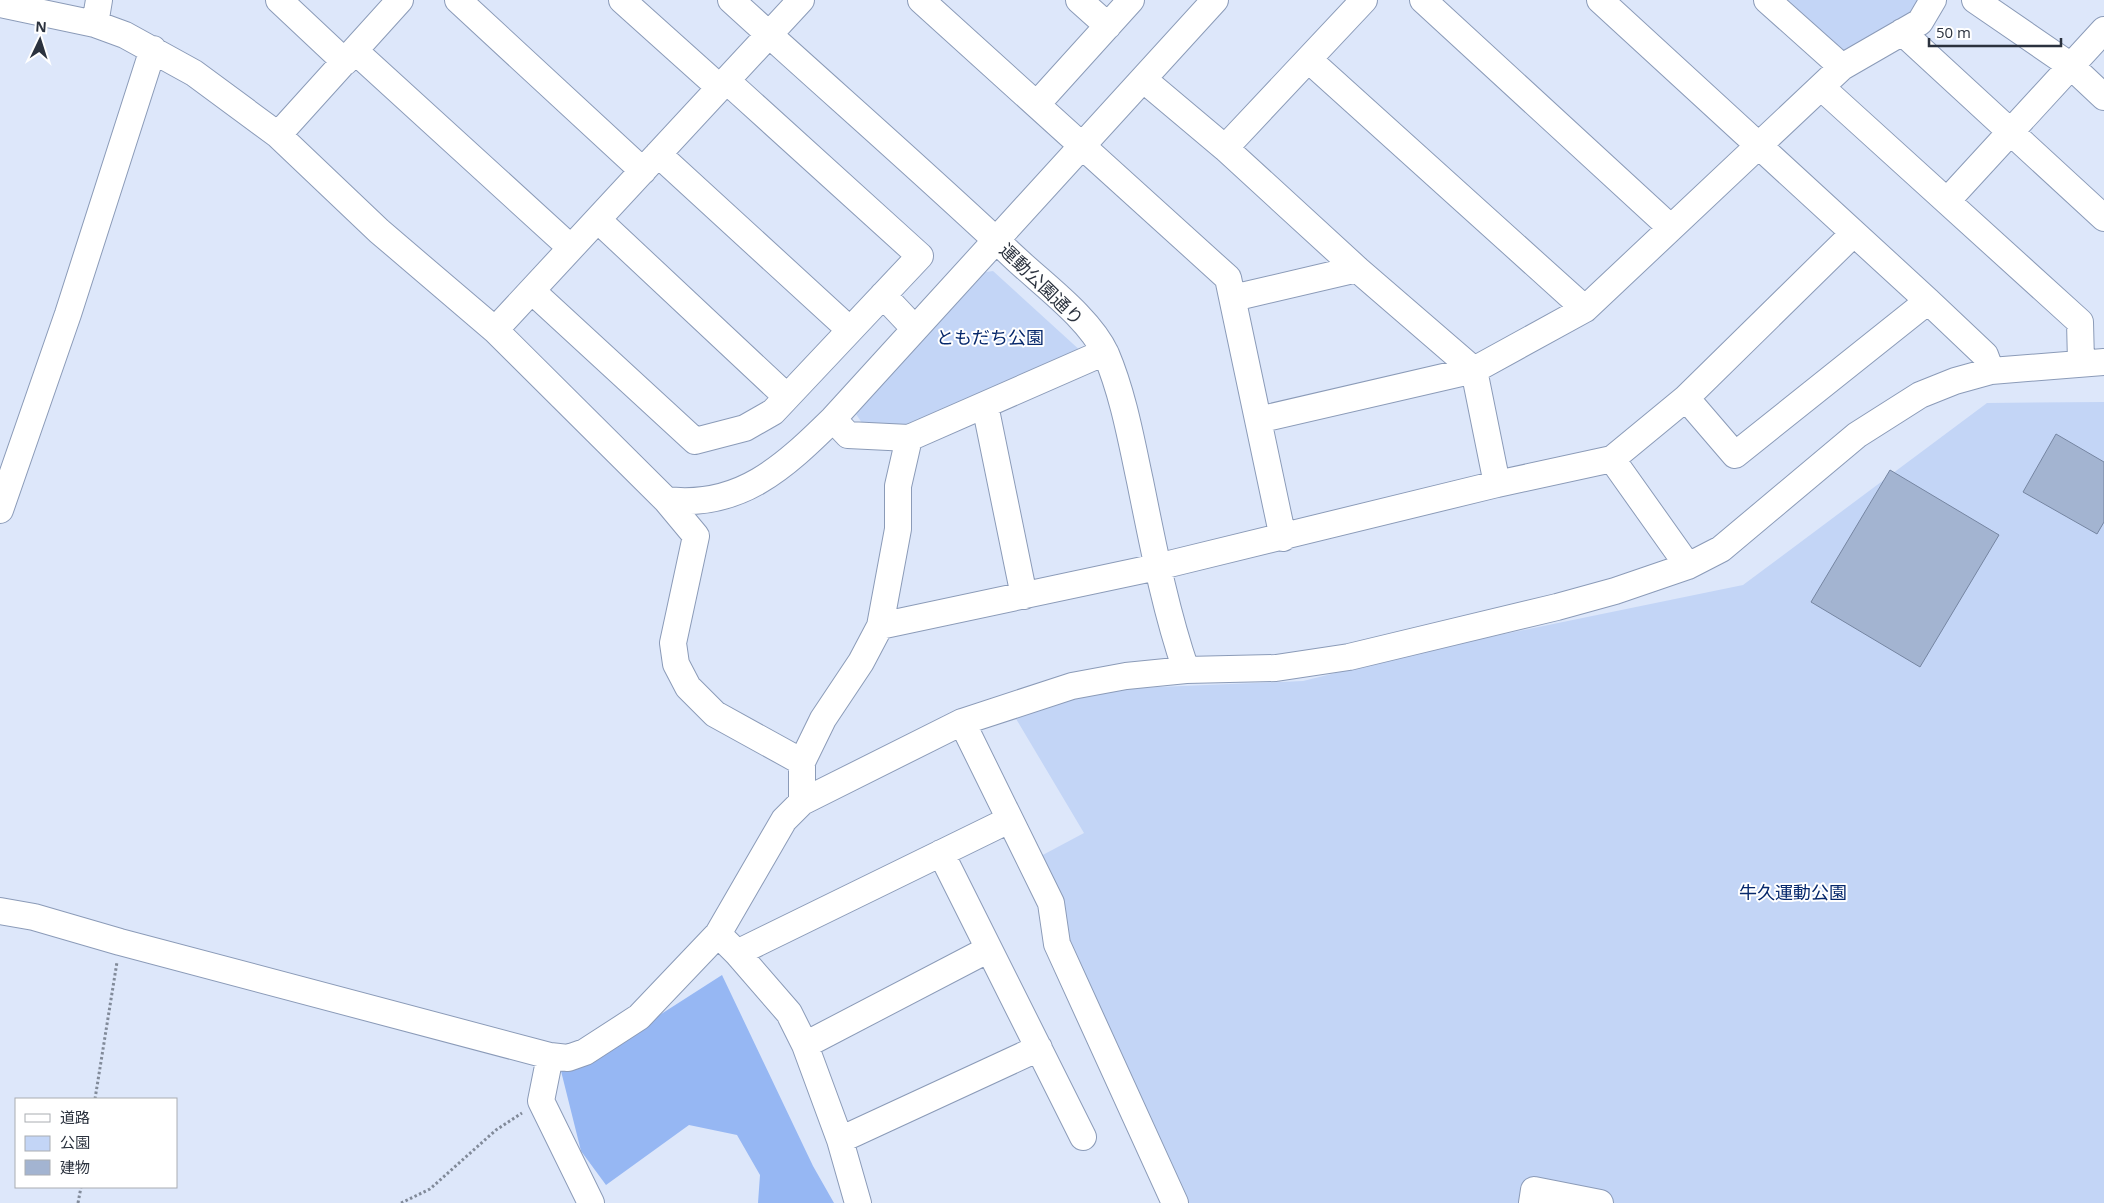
<svg xmlns="http://www.w3.org/2000/svg" width="2104" height="1203" font-family="'Open Sans','Noto Sans JP',sans-serif">
	<style>
		.green { fill: #c3d5f6 }
		.forest { fill: #96b7f3 }
		.building { fill: #a3b4d1; stroke: #7585a1 }
		.lines { fill: none; stroke-linecap: round; stroke-linejoin: round }
		.minor-casing { stroke: #8b9bb8; stroke-width: 28 }
		.path { stroke: #818a99; stroke-width: 3; stroke-dasharray: 2.5 2.5; stroke-linecap: butt }
		.minor { stroke: #fff; stroke-width: 26 }
		.labels { text-anchor: middle; dominant-baseline: central; stroke-width: 4; stroke-linejoin: round; paint-order: stroke }
		.street-label { font-size: 18px; fill: #2b323e; stroke: #fff }
		.park-label { font-size: 18px; fill: #06286c; stroke: #fff }
	</style>
	<rect width="100%" height="100%" fill="#dde7fa"/>
	<path class="green" d="M 1781,0 L 1922,0 L 1914,13 L 1841,58 Z
		M 993,271 L 1083,353 L 910,428 L 866,429 L 854,411 L 979,273 Z
		M 2104,402 L 2104,1203 L 1184,1203 L 1071,954 L 1039,857 L 1084,833 L 1015,717 L 1064,700 L 1111,689 L 1303,681 L 1446,646 L 1743,585 L 1987,403 Z"/>
	<path class="forest" d="M 722,975 L 813,1166 L 834,1203 L 758,1203 L 760,1175 L 737,1135 L 689,1125 L 606,1185 L 581,1151 L 561,1071 L 591,1059 Z"/>
	<path class="building" d="M 2056,434 L 2104,462 L 2104,522 L 2097,534 L 2023,492 Z
		M 1890,470 L 1999,535 L 1920,667 L 1811,602 Z"/>
	<g class="lines">
		<defs>
			<path id="minor" d="M 279,0 L 345,62
				M 458,0 L 643,171
				M 622,0 L 720,88
				M 731,0 C 826,87 923,171 1016,259 C 1045,286 1090,319 1106,354 C 1123,394 1131,439 1140,481 C 1153,545 1165,609 1186,670
				M 921,0 L 1228,278 L 1283,538
				M 1079,0 L 1108,26
				M 1423,0 L 1671,228
				M 1600,0 L 1928,301 L 1985,355 L 1991,371
				M 1767,0 L 1842,67
				M 1975,0 L 2071,66 L 2104,97
				M 0,4 L 95,24 L 125,35 L 194,73 L 278,135 L 379,231 L 495,330 L 666,500 L 696,536 L 673,643 L 676,664 L 688,687 L 715,714 L 802,762 L 802,802
				M 95,24 L 99,0
				M 1902,32 L 2104,218
				M 355,51 L 571,248
				M 1309,60 L 1585,309
				M 1143,79 L 1225,148 L 1357,269 L 1474,370 L 1497,484
				M 1821,87 L 2080,322 L 2081,362
				M 1037,104 L 1131,0
				M 278,135 L 400,0
				M 1225,148 L 1364,0
				M 658,154 L 850,330
				M 1947,201 L 2104,30
				M 598,220 L 787,397
				M 532,291 L 695,441 L 745,428 L 773,412 L 920,256 L 727,81
				M 883,295 L 914,328
				M 1233,298 L 1357,269
				M 495,330 L 801,0
				M 1686,398 L 1735,455 L 1928,301
				M 985,405 L 1024,596
				M 833,419 L 848,435 L 909,438 L 1105,352
				M 1258,420 L 1474,370 L 1585,309 L 1842,67 L 1920,22 L 1933,0
				M 1612,459 L 1688,566
				M 666,500 C 740,509 784,467 833,419 L 1215,0
				M 0,510 L 68,314 L 153,49
				M 880,626 L 1157,567 L 1497,484 L 1612,459 L 1686,398 L 1854,233
				M 962,722 L 1051,903 L 1057,944 L 1175,1203
				M 802,762 L 823,719 L 861,662 L 880,626 L 898,529 L 898,486 L 909,438
				M 941,853 L 1083,1137
				M 0,911 L 34,917 L 120,942 L 550,1056 L 568,1058 L 585,1052 L 639,1017 L 718,934 L 784,820 L 802,802 L 962,722 L 1072,686 L 1126,676 L 1186,670 L 1276,668 L 1349,657 L 1557,607 L 1615,591 L 1688,566 L 1721,549 L 1857,435 L 1920,395 L 1955,381 L 1991,371 L 2104,362
				M 718,934 L 737,953 L 789,1013 L 805,1045 L 840,1140 L 858,1203
				M 737,953 L 1009,820
				M 805,1045 L 989,949
				M 550,1056 L 541,1101 L 591,1203
				M 840,1140 L 1039,1048
				M 1532,1203 L 1534,1190 L 1600,1203"/>
		</defs>
		<use href="#minor" class="minor-casing"/>
		<path class="path" d="M 95,1099 L 117,962
			M 78,1203 L 81,1187
			M 401,1203 L 430,1189 L 496,1130 L 522,1113"/>
		<use href="#minor" class="minor"/>
	</g>
	<g class="labels">
		<g class="street-label">
			<text transform="translate(1042 284) rotate(44)">運動公園通り</text>
		</g>
		<g class="park-label">
			<text x="990" y="337">ともだち公園</text>
			<text x="1793" y="892">牛久運動公園</text>
		</g>
	</g>
	<rect x="15" y="1098" width="162" height="90" fill="#ffffff" stroke="#aaadb2"/>
	<rect x="25" y="1114" width="25" height="8" fill="#ffffff" stroke="#aaadb2"/>
	<text x="60" y="1123" font-size="15" fill="#2b323e">道路</text>
	<rect x="25" y="1136" width="25" height="15" fill="#c3d5f6" stroke="#aaadb2"/>
	<text x="60" y="1148" font-size="15" fill="#2b323e">公園</text>
	<rect x="25" y="1160" width="25" height="15" fill="#a3b4d1" stroke="#aaadb2"/>
	<text x="60" y="1173" font-size="15" fill="#2b323e">建物</text>
	<g transform="translate(40 40) rotate(4)" stroke="#ffffff" stroke-width="4" paint-order="stroke">
	<path d="M0-4L9 19L0 12L-9 19Z" fill="#2b323e"/>
	<text y="-8" font-size="14" font-weight="bold" text-anchor="middle" fill="#2b323e">N</text>
	</g>
	<path d="M1929 38v8h132v-8" fill="none" stroke="#2b323e" stroke-width="2.5"/>
	<text x="1936" y="38" font-size="15" fill="#2b323e" stroke="#ffffff" stroke-width="4" paint-order="stroke">50 m</text>
</svg>
